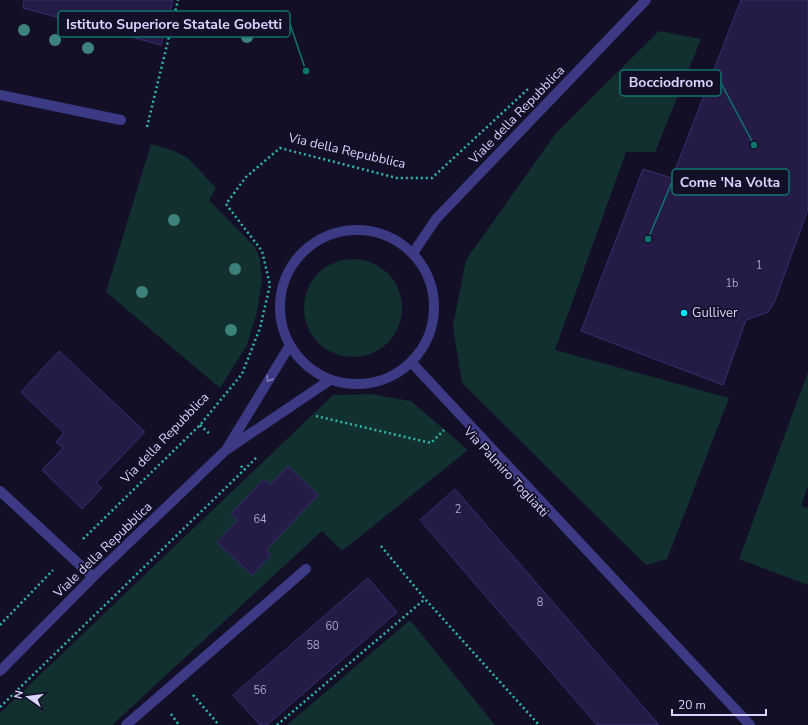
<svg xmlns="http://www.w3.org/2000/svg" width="808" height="725" font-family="'Nunito Sans',sans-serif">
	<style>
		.green { fill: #12302f }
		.building { fill: #241b47; stroke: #3b2d73 }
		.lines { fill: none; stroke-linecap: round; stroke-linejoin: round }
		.path { stroke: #2fb8b0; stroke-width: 2.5; stroke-dasharray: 2 3; stroke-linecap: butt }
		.minor { stroke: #3d3a85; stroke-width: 10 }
		.tree { fill: #3d827b }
		.oneway { stroke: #837fbc }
		.poi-dot { fill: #00e5ff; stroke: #130f26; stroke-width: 1.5 }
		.labels { text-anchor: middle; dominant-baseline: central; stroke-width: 3.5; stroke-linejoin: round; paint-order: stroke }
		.number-label { font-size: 11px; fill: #aca6d1 }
		.street-label { font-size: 13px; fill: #d9d4ff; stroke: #130f26 }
		.poi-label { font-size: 13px; fill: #d9d4ff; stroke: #130f26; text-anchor: start }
		.leader { fill: none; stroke: #0f766e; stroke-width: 1.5 }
		.callout-dot { fill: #0f766e; stroke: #130f26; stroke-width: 1.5 }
		.callout { fill: #130f26; stroke: #0f766e; stroke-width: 1.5 }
		.callout-label { font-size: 14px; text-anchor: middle; font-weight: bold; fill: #d9d4ff }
	</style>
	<rect width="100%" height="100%" fill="#130f26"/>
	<path class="green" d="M 659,31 L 701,39 L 655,152 L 626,152 L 555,350 L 729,398 L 667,559 L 646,565 L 462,383 L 453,326 L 466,260 L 556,133 Z
		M 151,144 L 174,151 L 188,158 L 216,188 L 209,200 L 255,247 L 260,259 L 262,280 L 257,312 L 247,345 L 220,388 L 106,292 Z
		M304 308a49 49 0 1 1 98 0a49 49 0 1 1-98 0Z
		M 808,372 L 808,486 L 801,506 L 808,508 L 808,585 L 739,559 Z
		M 371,394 L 411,401 L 468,450 L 342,551 L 322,531 L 112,725 L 0,725 L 0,713 L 333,395 Z
		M 410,620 L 495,725 L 287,725 Z"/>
	<path class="building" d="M 24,0 L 173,0 L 161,45 L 23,8 Z
		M 741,0 L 808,0 L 808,209 L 775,301 L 768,312 L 746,320 L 723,385 L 581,331 L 643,169 L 672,178 Z
		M 59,351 L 145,432 L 96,483 L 102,488 L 82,509 L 42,470 L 63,448 L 56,442 L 64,433 L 21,392 Z
		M 288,466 L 318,495 L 266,550 L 271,555 L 252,575 L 217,542 L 238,520 L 231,514 L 264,479 L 270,485 Z
		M 455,489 L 659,725 L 597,725 L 420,520 Z
		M 368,578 L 397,612 L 267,725 L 260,725 L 233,695 Z"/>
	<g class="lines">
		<path class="path" d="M 147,127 L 178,0
			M 316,416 L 431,443 L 444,430
			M 200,425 L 211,435
			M 241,466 L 244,470 L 257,457
			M 83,539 L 200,425 L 242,374 L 260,328 L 270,285 L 262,251 L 226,204 L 246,177 L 280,148 L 397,178 L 432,178 L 528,89
			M 381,546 L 425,599 L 539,725
			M 0,625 L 53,570
			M 193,695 L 219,725
			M 0,707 L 244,470
			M 171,714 L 179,725
			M 277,725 L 425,599"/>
		<path class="minor" d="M 0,95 L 121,120
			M280 307a77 77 0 1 1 154 0a77 77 0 1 1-154 0Z
			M 413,253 L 436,219 L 646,0
			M 290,345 L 226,450 L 330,380
			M 411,362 L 750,725
			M 0,491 L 93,577
			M 0,671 L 93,577 L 226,450
			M 126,725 L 306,569"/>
	</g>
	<g class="tree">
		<circle cx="24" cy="30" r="6"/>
		<circle cx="247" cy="37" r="6"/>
		<circle cx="55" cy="40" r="6"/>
		<circle cx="88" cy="48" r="6"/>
		<circle cx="174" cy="220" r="6"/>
		<circle cx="235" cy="269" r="6"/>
		<circle cx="142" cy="292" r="6"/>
		<circle cx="231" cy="330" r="6"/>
	</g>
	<defs><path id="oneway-chevron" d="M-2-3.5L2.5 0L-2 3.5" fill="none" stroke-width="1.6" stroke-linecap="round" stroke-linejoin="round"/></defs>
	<use class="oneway" href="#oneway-chevron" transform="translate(269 379) rotate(122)"/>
	<circle class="poi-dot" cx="684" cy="313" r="4"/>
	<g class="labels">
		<g class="number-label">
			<text x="759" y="265">1</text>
			<text x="732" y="283">1b</text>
			<text x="458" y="509">2</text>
			<text x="260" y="519">64</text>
			<text x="540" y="602">8</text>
			<text x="332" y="626">60</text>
			<text x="313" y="645">58</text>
			<text x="260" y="690">56</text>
		</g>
		<g class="street-label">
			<text transform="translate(517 115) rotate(-46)">Viale della Repubblica</text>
			<text transform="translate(347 151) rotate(13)">Via della Repubblica</text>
			<text transform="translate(165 438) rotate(-46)">Via della Repubblica</text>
			<text transform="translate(506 472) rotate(47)">Via Palmiro Togliatti</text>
			<text transform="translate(103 550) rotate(-44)">Viale della Repubblica</text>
		</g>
		<g class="poi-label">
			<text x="692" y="313">Gulliver</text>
		</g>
	</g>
	<path class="leader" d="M306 71L290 24M754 145L721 83M648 239L672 182"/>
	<g class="callout-dot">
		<circle cx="306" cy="71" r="4"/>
		<circle cx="754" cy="145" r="4"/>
		<circle cx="648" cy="239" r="4"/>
	</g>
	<g class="callout">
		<rect x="58" y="11" width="232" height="26" rx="4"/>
		<rect x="620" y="70" width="101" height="26" rx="4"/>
		<rect x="672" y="169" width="117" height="26" rx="4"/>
	</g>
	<g class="callout-label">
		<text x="174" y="29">Istituto Superiore Statale Gobetti</text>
		<text x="671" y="87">Bocciodromo</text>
		<text x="730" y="187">Come 'Na Volta</text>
	</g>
	<g transform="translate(28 697) rotate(284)" stroke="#130f26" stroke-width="3" paint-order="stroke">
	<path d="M0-3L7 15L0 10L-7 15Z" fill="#d9d4ff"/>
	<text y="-6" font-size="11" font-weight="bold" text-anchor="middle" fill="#d9d4ff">N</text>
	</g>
	<path d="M672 709v6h94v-6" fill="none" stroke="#d9d4ff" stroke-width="2"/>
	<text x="678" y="709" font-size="12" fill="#d9d4ff" stroke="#130f26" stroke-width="3" paint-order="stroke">20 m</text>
</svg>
